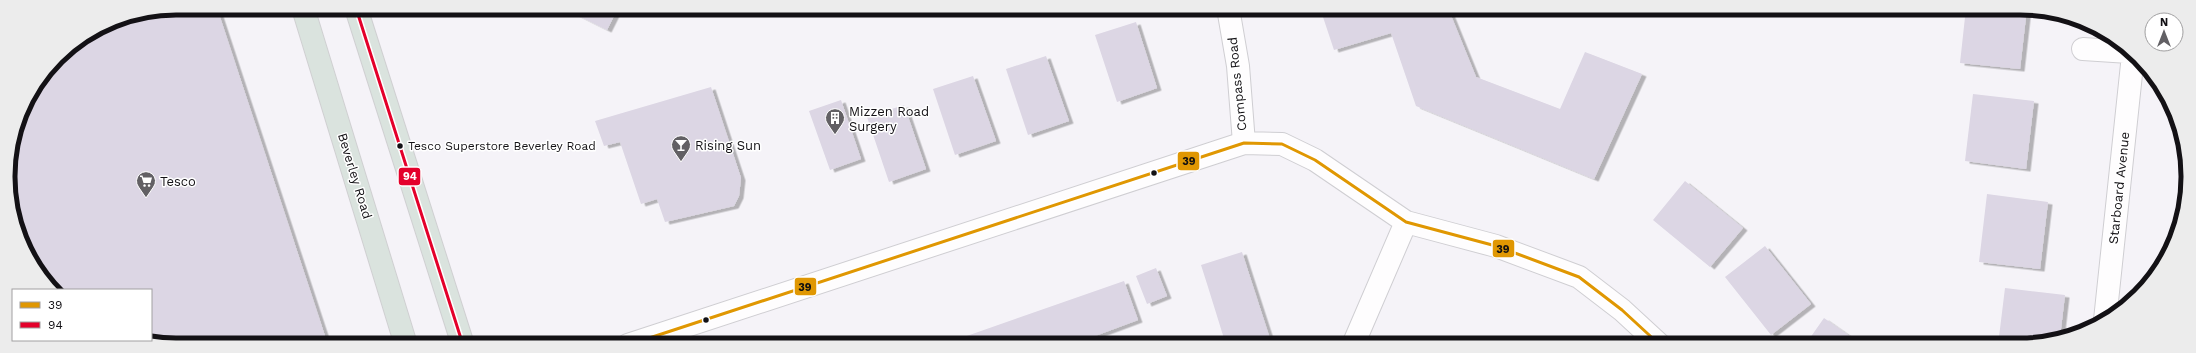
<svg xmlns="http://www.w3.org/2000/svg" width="2196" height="353" font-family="'Work Sans',sans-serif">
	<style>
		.building { fill: #dcd6e4; filter: url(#shadow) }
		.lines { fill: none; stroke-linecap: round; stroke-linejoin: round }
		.minor-casing { stroke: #cfced2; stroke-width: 24 }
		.primary-casing { stroke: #d0d0d2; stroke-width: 24 }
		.minor { stroke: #fefdfe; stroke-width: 22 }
		.primary { stroke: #dae3de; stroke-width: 22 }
		.bus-1-casing { stroke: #fff; stroke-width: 6 }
		.bus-2-casing { stroke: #fff; stroke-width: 6 }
		.bus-1 { stroke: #e09702; stroke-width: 3 }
		.bus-2 { stroke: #e4002b; stroke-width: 3 }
		.bus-dot { fill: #131115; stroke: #fff; stroke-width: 1.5 }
		.labels { text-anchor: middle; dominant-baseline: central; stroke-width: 3; stroke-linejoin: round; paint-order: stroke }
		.bus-label { font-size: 12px; fill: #131115; stroke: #fff; text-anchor: start }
		.street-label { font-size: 13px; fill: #131115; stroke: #fff }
		.poi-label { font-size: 13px; fill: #131115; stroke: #fff; text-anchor: start }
		.rim { fill: none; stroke: #131115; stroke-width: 5 }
		.line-badge { stroke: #fff; stroke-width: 1.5 }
		.badge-label { font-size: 11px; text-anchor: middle; font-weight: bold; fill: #fff }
		.pale-badge-label { font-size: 11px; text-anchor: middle; font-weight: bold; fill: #111 }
	</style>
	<defs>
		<filter id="shadow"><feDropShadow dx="4.5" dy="2.5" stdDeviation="0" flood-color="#0004"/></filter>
	</defs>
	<rect width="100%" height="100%" fill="#f5f3f8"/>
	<path class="building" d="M 176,8 L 217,8 L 328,345 L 165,345 L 151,341 L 151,290 L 53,290 L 17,230 L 8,166 L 25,102 L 58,57 L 112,21 Z
		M 570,8 L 618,8 L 607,30 L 569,11 Z
		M 1320,8 L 1464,8 L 1450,13 L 1476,77 L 1560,109 L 1585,52 L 1642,74 L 1594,179 L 1416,106 L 1391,33 L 1334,50 Z
		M 1966,8 L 2027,8 L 2020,69 L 1960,63 Z
		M 1136,22 L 1157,88 L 1117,102 L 1095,35 Z
		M 1046,56 L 1069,121 L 1028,135 L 1006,69 Z
		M 973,76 L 996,141 L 955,155 L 933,89 Z
		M 711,87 L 741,178 L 739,196 L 734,206 L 665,222 L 657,199 L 641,204 L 620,142 L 604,146 L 595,121 Z
		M 1973,94 L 2034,101 L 2026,169 L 1965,161 Z
		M 841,100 L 861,159 L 830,170 L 809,111 Z
		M 904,105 L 926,169 L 889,182 L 867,117 Z
		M 1685,181 L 1743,228 L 1710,267 L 1653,220 Z
		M 1987,194 L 2048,202 L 2040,269 L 1979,262 Z
		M 1765,246 L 1811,304 L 1771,335 L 1725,277 Z
		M 1242,252 L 1249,274 L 1272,345 L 1226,345 L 1208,287 L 1201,265 Z
		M 1156,268 L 1167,296 L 1147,304 L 1136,276 Z
		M 1124,281 L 1138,320 L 1095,336 L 1068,345 L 941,345 Z
		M 2005,288 L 2065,295 L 2060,337 L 2031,345 L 1998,345 Z
		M 1824,318 L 1854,339 L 1863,345 L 1805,345 Z"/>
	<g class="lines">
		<defs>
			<path id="minor" d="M 1228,8 L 1238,66 L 1244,143
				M 2083,49 L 2129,52
				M 2105,320 L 2133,55
				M 628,345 L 1244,143 L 1282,144 L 1315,160 L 1406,222 L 1496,246 L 1579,277 L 1622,310 L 1660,345
				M 1353,345 L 1406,222"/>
			<path id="primary" d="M 303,8 L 406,345
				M 356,8 L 463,345"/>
		</defs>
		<use href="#minor" class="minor-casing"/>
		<use href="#primary" class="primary-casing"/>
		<use href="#minor" class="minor"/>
		<use href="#primary" class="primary"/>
		<defs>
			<path id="bus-1" d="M 628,345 L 1244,143 L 1282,144 L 1315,160 L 1406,222 L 1496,246 L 1579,277 L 1622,310 L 1660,345"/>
			<path id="bus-2" d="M 356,8 L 463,345"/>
		</defs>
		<use href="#bus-1" class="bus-1-casing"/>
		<use href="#bus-2" class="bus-2-casing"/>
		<use href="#bus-1" class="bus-1"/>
		<use href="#bus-2" class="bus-2"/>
	</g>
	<defs>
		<symbol id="building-pin" viewBox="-11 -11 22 30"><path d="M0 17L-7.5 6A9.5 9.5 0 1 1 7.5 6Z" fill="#626064" stroke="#fff"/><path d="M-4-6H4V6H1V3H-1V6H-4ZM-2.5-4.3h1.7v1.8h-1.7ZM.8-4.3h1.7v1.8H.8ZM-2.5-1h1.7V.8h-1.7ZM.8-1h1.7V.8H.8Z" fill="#fff"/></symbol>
		<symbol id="bar-pin" viewBox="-11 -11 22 30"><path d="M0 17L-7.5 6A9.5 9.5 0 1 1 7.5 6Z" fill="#626064" stroke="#fff"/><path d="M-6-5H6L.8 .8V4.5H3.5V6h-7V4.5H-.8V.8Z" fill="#fff"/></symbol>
		<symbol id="supermarket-pin" viewBox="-11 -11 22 30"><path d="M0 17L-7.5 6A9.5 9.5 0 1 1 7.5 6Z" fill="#626064" stroke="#fff"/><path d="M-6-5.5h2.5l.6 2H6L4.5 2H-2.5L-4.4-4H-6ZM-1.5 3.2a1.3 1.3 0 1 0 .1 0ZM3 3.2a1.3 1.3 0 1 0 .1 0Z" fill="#fff"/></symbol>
	</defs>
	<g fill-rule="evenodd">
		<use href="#building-pin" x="824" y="107" width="22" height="30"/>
		<use href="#bar-pin" x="670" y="134" width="22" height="30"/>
		<use href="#supermarket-pin" x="135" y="170" width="22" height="30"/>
	</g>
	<g class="bus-dot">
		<circle cx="400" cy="146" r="3.5"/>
		<circle cx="1154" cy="173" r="3.5"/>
		<circle cx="706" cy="320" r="3.5"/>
	</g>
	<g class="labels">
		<g class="bus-label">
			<text x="408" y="146">Tesco Superstore Beverley Road</text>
		</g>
		<g class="street-label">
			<text transform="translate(1237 84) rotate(-96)">Compass Road</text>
			<text transform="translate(355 176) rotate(73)">Beverley Road</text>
			<text transform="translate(2119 188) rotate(-84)">Starboard Avenue</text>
		</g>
		<g class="poi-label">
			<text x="849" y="111">Mizzen Road<tspan x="849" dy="15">Surgery</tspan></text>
			<text x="695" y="145">Rising Sun</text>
			<text x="160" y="181">Tesco</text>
		</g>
	</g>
	<path d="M0 0H2196V353H0ZM176 15H2020A161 161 0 0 1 2181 176V177A161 161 0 0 1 2020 338H176A161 161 0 0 1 15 177V176A161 161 0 0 1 176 15Z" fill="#ececec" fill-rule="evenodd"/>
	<path class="rim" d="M176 15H2020A161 161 0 0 1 2181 176V177A161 161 0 0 1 2020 338H176A161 161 0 0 1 15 177V176A161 161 0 0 1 176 15Z"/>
	<g class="line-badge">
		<rect x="1177" y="151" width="23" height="20" rx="4" fill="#e09702"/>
		<rect x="398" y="167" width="23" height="19" rx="4" fill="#e4002b"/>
		<rect x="1492" y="239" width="23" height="19" rx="4" fill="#e09702"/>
		<rect x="794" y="277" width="23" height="19" rx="4" fill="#e09702"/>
	</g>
	<g class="badge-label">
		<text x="410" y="180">94</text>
	</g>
	<g class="pale-badge-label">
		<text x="1189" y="165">39</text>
		<text x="1503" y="253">39</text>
		<text x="805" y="291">39</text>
	</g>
	<rect x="12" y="289" width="140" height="52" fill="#ffffff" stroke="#a1a0a1"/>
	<rect x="20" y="302" width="20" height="6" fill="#e09702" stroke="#a1a0a1"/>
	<text x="48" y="309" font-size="12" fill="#131115">39</text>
	<rect x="20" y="322" width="20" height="6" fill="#e4002b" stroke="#a1a0a1"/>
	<text x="48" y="329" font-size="12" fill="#131115">94</text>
	<g transform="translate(2164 32)"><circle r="19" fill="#ffffff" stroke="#a1a0a1"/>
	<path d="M0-3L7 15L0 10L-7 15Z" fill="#626064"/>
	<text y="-6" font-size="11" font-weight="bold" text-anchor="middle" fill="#131115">N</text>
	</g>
</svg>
